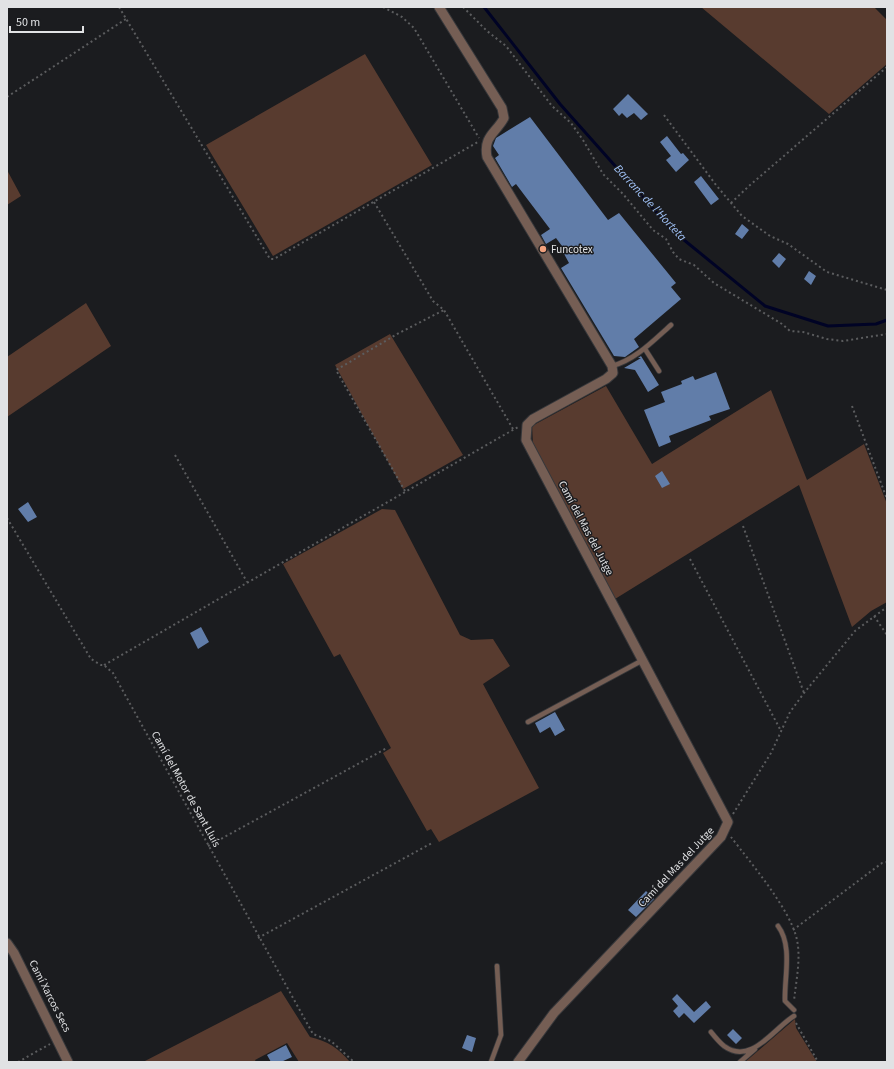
<svg xmlns="http://www.w3.org/2000/svg" width="894" height="1069" font-family="'Source Sans 3',sans-serif">
	<style>
		.green { fill: #583b2f }
		.lines { fill: none; stroke-linecap: round; stroke-linejoin: round }
		.stream { stroke: #000325; stroke-width: 3 }
		.building { fill: #617da9 }
		.service-casing { stroke: #37383b; stroke-width: 6 }
		.minor-casing { stroke: #37383b; stroke-width: 11 }
		.path { stroke: #5c5d5f; stroke-width: 2; stroke-dasharray: 2 3; stroke-linecap: butt }
		.service { stroke: #755e54; stroke-width: 4.5 }
		.minor { stroke: #755e54; stroke-width: 9 }
		.poi-dot { fill: #f1a17d; stroke: #1b1c1f; stroke-width: 1.5 }
		.labels { text-anchor: middle; dominant-baseline: central; stroke-width: 3; stroke-linejoin: round; paint-order: stroke }
		.poi-label { font-size: 11px; fill: #e1e2e4; stroke: #1b1c1f; text-anchor: start }
		.street-label { font-size: 11px; fill: #e1e2e4; stroke: #1b1c1f }
		.water-label { font-size: 12px; font-style: italic; fill: #a0c2f7; stroke: #1b1c1f }
	</style>
	<rect width="100%" height="100%" fill="#1b1c1f"/>
	<path class="green" d="M 701,7 L 874,7 L 887,20 L 887,64 L 829,114 Z
		M 365,54 L 432,165 L 273,256 L 206,145 Z
		M 7,170 L 21,196 L 7,205 Z
		M 86,303 L 111,346 L 7,417 L 7,357 Z
		M 390,334 L 463,455 L 403,489 L 335,365 Z
		M 606,386 L 652,464 L 771,390 L 807,480 L 864,444 L 887,504 L 887,602 L 871,611 L 852,627 L 799,485 L 615,599 L 533,444 L 532,426 Z
		M 382,509 L 395,510 L 460,635 L 471,640 L 493,639 L 510,666 L 483,684 L 539,788 L 439,842 L 431,829 L 427,831 L 383,753 L 391,748 L 340,654 L 334,657 L 283,564 Z
		M 281,991 L 310,1037 C 328,1041 338,1048 350,1062 L 299,1062 L 287,1043 L 255,1060 L 256,1062 L 143,1062 Z
		M 795,1019 L 796,1028 L 817,1062 L 745,1062 Z"/>
	<g class="lines">
		<path class="stream" d="M 484,7 L 560,104 L 673,231 L 765,306 L 828,326 L 876,324 L 887,320"/>
	</g>
	<path class="building" d="M 628,94 L 648,114 L 641,120 L 634,113 L 627,118 L 622,113 L 619,116 L 613,109 Z
		M 530,117 L 608,220 L 619,213 L 676,283 L 671,287 L 681,299 L 634,339 L 639,347 L 625,357 L 614,356 L 561,268 L 569,263 L 563,252 L 565,250 L 556,238 L 546,244 L 541,235 L 550,229 L 516,184 L 512,187 L 495,158 L 499,155 L 493,146 L 496,138 Z
		M 667,136 L 681,154 L 683,153 L 689,160 L 676,172 L 666,160 L 671,156 L 660,142 Z
		M 701,176 L 719,199 L 711,205 L 694,182 Z
		M 742,224 L 749,230 L 742,239 L 735,234 Z
		M 779,253 L 786,259 L 779,268 L 772,261 Z
		M 809,271 L 816,276 L 811,285 L 804,279 Z
		M 641,356 L 659,385 L 648,392 L 635,370 L 624,368 L 641,358 L 638,358 Z
		M 716,372 L 730,409 L 709,416 L 711,420 L 669,436 L 671,442 L 659,447 L 644,410 L 665,402 L 661,392 L 682,384 L 681,381 L 693,376 L 695,380 Z
		M 662,471 L 670,484 L 662,488 L 655,476 Z
		M 28,502 L 37,517 L 28,522 L 18,509 Z
		M 201,627 L 209,642 L 198,649 L 190,633 Z
		M 555,712 L 565,730 L 555,736 L 550,727 L 540,733 L 535,723 Z
		M 646,891 L 654,899 L 636,917 L 628,910 Z
		M 677,994 L 694,1012 L 706,1001 L 711,1007 L 694,1023 L 684,1013 L 679,1018 L 673,1011 L 678,1006 L 672,999 Z
		M 733,1029 L 742,1038 L 736,1044 L 727,1035 Z
		M 467,1035 L 476,1038 L 472,1052 L 462,1048 Z
		M 286,1045 L 292,1057 L 281,1062 L 271,1062 L 267,1055 Z"/>
	<g class="lines">
		<defs>
			<path id="service" d="M 645,349 L 659,371
				M 612,366 C 635,360 653,341 671,325
				M 528,722 L 643,660
				M 778,926 C 793,946 784,978 785,1001 L 794,1010
				M 711,1032 C 715,1037 719,1042 724,1046 C 751,1066 774,1028 794,1016
				M 491,1062 L 501,1035 L 497,966
				M 740,1062 L 755,1049"/>
			<path id="minor" d="M 439,7 L 502,108 L 504,118 C 496,133 483,136 487,157 L 612,366 L 613,373 L 606,379 L 533,419 L 527,425 L 526,440 L 728,822 L 721,837 L 554,1013 L 518,1062
				M 7,943 L 14,953 L 68,1062"/>
		</defs>
		<use href="#service" class="service-casing"/>
		<use href="#minor" class="minor-casing"/>
		<path class="path" d="M 119,7 L 270,259 L 274,259 L 478,142
			M 383,7 L 402,17 L 414,28 L 479,138
			M 463,7 L 487,31 L 506,46 L 552,106 L 571,123 L 583,140 L 603,174 L 623,194 L 653,230 L 666,239 L 673,252 L 679,259 L 694,265 L 714,283 L 782,324 L 790,331 L 803,332 L 827,339 L 843,341 L 887,334
			M 7,97 L 126,19
			M 664,115 L 716,185 L 742,216 L 770,236 L 788,244 L 827,272 L 887,290
			M 374,202 L 433,301 L 444,310 L 513,429
			M 731,203 L 749,186 L 887,67
			M 852,406 L 887,499
			M 175,455 L 247,582
			M 405,491 L 336,370 L 399,333 L 444,310
			M 7,518 L 91,659 L 101,665 L 104,665 L 113,673 L 313,1034 L 331,1041 L 354,1062
			M 743,526 L 804,693
			M 690,559 L 781,731
			M 874,616 L 887,635
			M 104,665 L 518,427
			M 733,814 L 771,753 L 790,712 L 804,693 L 855,631 L 887,607
			M 731,837 C 750,862 791,910 797,940 C 801,959 796,981 794,1001
			M 208,846 L 387,748
			M 793,930 L 882,863 L 887,862
			M 258,938 L 432,843
			M 796,1023 L 818,1062
			M 18,1062 L 50,1044"/>
		<use href="#service" class="service"/>
		<use href="#minor" class="minor"/>
	</g>
	<circle class="poi-dot" cx="543" cy="249" r="4"/>
	<g class="labels">
		<g class="poi-label">
			<text x="551" y="249">Funcotex</text>
		</g>
		<g class="street-label">
			<text transform="translate(586 528) rotate(62)">Camí del Mas del Jutge</text>
			<text transform="translate(186 789) rotate(61)">Camí del Motor de Sant Lluís</text>
			<text transform="translate(676 867) rotate(-47)">Camí del Mas del Jutge</text>
			<text transform="translate(50 996) rotate(63)">Camí Xarcos Secs</text>
		</g>
		<g class="water-label">
			<text transform="translate(650 203) rotate(47)">Barranc de l'Horteta</text>
		</g>
	</g>
	<rect width="894" height="1069" fill="none" stroke="#e1e2e4" stroke-width="16"/>
	<path d="M10 26v6h73v-6" fill="none" stroke="#e1e2e4" stroke-width="2"/>
	<text x="16" y="26" font-size="12" fill="#e1e2e4" stroke="#1b1c1f" stroke-width="3" paint-order="stroke">50 m</text>
</svg>
